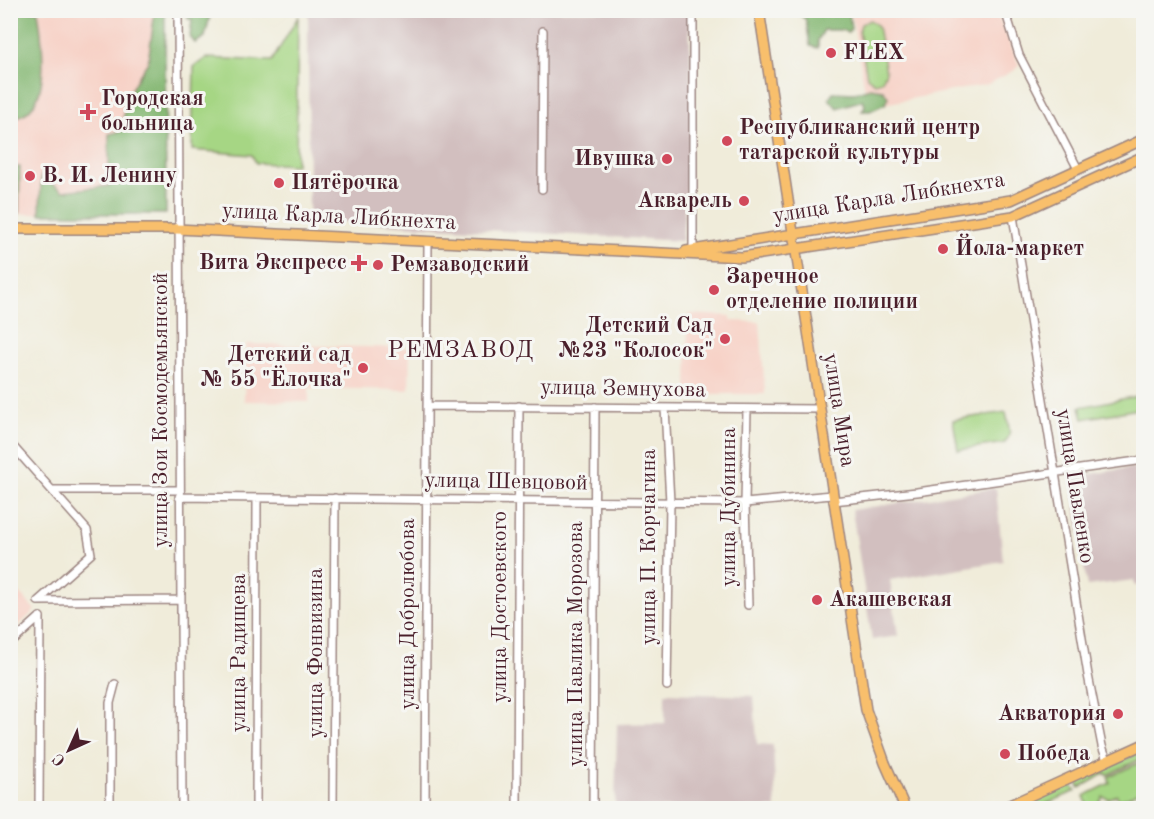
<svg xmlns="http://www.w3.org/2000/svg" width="1154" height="819" font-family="'Old Standard TT',serif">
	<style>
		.built { fill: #f7d1c6 }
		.industrial { fill: #d2bfbf }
		.green { fill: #a6d684; stroke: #787a58; stroke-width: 1.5 }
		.forest { fill: #84b772; stroke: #676b4e; stroke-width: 1.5 }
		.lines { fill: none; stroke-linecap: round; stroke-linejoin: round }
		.minor-casing { stroke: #9d8682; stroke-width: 10 }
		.major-casing { stroke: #9d8682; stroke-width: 12 }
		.minor { stroke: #fff; stroke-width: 7 }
		.major { stroke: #f8bf6c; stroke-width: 9 }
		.poi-dot { fill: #d1495b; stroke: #f6f6f2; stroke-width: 2 }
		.labels { text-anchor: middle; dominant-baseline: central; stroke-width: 6; stroke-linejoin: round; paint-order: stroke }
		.poi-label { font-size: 22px; font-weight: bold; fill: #4a1f2b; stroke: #f6f6f2; text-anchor: start }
		.street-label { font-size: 22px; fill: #4a1f2b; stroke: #f6f6f2 }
		.neighbourhood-label { font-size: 24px; letter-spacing: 1.5px; fill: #4a1f2b; stroke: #f6f6f2 }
	</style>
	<rect width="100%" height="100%" fill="#f6f6f2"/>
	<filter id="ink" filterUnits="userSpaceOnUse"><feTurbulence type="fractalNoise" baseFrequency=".0167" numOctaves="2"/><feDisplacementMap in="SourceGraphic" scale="12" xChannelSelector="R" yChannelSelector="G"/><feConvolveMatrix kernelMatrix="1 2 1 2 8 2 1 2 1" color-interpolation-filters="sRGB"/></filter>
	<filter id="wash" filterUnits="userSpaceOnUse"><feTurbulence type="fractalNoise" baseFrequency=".008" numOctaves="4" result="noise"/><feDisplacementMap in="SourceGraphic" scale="24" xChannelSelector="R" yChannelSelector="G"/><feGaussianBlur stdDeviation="1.35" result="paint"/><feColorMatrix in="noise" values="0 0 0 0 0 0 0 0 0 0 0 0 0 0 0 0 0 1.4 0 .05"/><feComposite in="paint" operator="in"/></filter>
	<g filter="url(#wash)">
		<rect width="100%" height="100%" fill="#f0ecda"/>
		<path class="built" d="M 899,10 L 996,11 L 1019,65 L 1015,70 L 988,84 L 868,107 L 851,11 L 880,11 L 881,14 Z
			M 11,11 L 165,11 L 166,214 L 11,214 Z
			M 688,314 L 731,316 L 731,321 L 760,322 L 765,394 L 687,394 Z
			M 246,344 L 410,348 L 409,390 L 309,388 L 309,402 L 244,401 Z
			M 11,584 L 35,610 L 11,633 Z"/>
		<path class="industrial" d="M 308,11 L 689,11 L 692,114 L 682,241 L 309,220 Z
			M 1143,466 L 1143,585 L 1135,586 L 1134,580 L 1087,586 L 1071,477 Z
			M 996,488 L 1003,561 L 890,580 L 898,636 L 872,640 L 852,510 Z
			M 665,693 L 754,696 L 757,744 L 773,745 L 776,808 L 615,808 L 617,724 L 665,723 Z"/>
		<path class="green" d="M 298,17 L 296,165 L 256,163 L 252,155 L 192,150 L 194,67 L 206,58 L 272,61 Z
			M 870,20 L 878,26 L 886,72 L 882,81 L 875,83 L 867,77 L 859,32 L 861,24 Z
			M 1143,395 L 1143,408 L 1083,419 L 1080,407 Z
			M 1006,412 L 1010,434 L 1005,443 L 958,450 L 953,420 Z
			M 1143,751 L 1143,758 L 1107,775 L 1105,773 L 1080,788 L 1078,785 L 1081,779 Z
			M 1143,761 L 1143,790 L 1119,801 L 1117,795 L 1108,799 L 1103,797 L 1099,803 L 1089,808 L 1084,796 L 1110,783 L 1108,777 Z
			M 1068,785 L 1071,785 L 1076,791 L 1037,808 L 1017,808 Z"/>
		<path class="forest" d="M 11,10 L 38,11 C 42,38 55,115 11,118 Z
			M 155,11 L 165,11 L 166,214 L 40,214 L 41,176 L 63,191 L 109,186 L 109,134 L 122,131 L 125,104 L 133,85 L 148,62 Z
			M 187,11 L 220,11 L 211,12 L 205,37 L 195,43 L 190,37 L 192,19 L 188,19 Z
			M 800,11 L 849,11 L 851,29 L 847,33 L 843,30 L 824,30 L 818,40 L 818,48 L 810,46 L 806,20 L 800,15 Z
			M 870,88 L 883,90 L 888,97 L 885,104 L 870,111 L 862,111 L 865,106 L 863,100 L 837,108 L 829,99 L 833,92 L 854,93 Z
			M 11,167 L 20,167 L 19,214 L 11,214 Z"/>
	</g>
	<g filter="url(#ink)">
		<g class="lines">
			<defs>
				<path id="minor" d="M 178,10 L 182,808
					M 693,10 L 693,250
					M 1005,10 L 1019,55 L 1078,169
					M 542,189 L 543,31
					M 1013,216 L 1088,675 L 1102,746 L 1107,760
					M 427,406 L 819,409
					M 665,408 L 670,502 L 667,686
					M 747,409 L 745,503 L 748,605
					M 10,443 L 87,530 L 91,554 L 38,601
					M 52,490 L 179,490
					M 179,497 L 745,503 L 832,495
					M 833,501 L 917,492 L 1144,460
					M 38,601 L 180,600
					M 10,644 L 40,617
					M 39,808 L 40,617
					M 110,808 L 110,703 L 115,684
					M 256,808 L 257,498
					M 333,808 L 335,498
					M 425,808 L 428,241
					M 517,808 L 519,406
					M 593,808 L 595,407"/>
				<path id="major" d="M 759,10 L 866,710 L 885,763 L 905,808
					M 10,229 L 177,229 L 742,257 L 1013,216 L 1144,156
					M 686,251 L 1011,200 L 1144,139
					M 1003,808 L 1144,744"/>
			</defs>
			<use href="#minor" class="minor-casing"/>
			<use href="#major" class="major-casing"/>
			<use href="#minor" class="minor"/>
			<use href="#major" class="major"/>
		</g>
	</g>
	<g class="poi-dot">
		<circle cx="831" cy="53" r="6"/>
		<path d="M85 103h6v6h6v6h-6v6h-6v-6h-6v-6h6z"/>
		<circle cx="727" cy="141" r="6"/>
		<circle cx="667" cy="159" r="6"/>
		<circle cx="30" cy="176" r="6"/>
		<circle cx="279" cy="183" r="6"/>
		<circle cx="744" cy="201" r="6"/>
		<circle cx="943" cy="249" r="6"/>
		<path d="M356 254h6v6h6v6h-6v6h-6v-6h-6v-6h6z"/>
		<circle cx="378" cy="265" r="6"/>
		<circle cx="714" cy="290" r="6"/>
		<circle cx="725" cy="339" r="6"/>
		<circle cx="363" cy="368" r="6"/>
		<circle cx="817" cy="600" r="6"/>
		<circle cx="1118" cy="714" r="6"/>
		<circle cx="1005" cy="754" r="6"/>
	</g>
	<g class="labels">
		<g class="poi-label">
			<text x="843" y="53">FLEX</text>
			<text x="101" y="99">Городская<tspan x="101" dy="25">больница</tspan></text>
			<text x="739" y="128">Республиканский центр<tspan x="739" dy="25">татарской культуры</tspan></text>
			<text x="655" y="159" text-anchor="end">Ивушка</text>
			<text x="42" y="176">В. И. Ленину</text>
			<text x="291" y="183">Пятёрочка</text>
			<text x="732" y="201" text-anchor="end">Акварель</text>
			<text x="955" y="249">Йола-маркет</text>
			<text x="347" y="263" text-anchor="end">Вита Экспресс</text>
			<text x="390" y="265">Ремзаводский</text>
			<text x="726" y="277">Заречное<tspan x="726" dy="25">отделение полиции</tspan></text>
			<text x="713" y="326" text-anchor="end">Детский Сад<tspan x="713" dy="25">№23 "Колосок"</tspan></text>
			<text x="351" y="355" text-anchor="end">Детский сад<tspan x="351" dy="25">№ 55 "Ёлочка"</tspan></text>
			<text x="829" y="600">Акашевская</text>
			<text x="1106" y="714" text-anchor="end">Акватория</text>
			<text x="1017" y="754">Победа</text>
		</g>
		<g class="street-label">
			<text transform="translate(889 198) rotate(-9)">улица Карла Либкнехта</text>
			<text transform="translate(339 217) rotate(3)">улица Карла Либкнехта</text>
			<text transform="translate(623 389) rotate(1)">улица Земнухова</text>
			<text transform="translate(161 410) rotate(-90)">улица Зои Космодемьянской</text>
			<text transform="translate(839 410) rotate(81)">улица Мира</text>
			<text transform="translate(506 482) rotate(1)">улица Шевцовой</text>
			<text transform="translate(1075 486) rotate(81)">улица Павленко</text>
			<text transform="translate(729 507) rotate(-90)">улица Дубинина</text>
			<text transform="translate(649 547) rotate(-90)">улица П. Корчагина</text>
			<text transform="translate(500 607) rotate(-90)">улица Достоевского</text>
			<text transform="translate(408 614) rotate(-90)">улица Добролюбова</text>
			<text transform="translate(576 644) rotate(-90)">улица Павлика Морозова</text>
			<text transform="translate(239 653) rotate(-90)">улица Радищева</text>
			<text transform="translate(316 653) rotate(-90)">улица Фонвизина</text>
		</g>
		<g class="neighbourhood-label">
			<text x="461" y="351">РЕМЗАВОД</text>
		</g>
	</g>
	<rect width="1154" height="819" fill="none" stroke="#f6f6f2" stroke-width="36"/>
	<g transform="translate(69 750) rotate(225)" stroke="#f6f6f2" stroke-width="4.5" paint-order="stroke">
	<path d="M0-4.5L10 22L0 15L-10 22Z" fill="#4a1f2b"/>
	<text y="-9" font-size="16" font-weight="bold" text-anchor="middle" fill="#4a1f2b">С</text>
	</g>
</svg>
